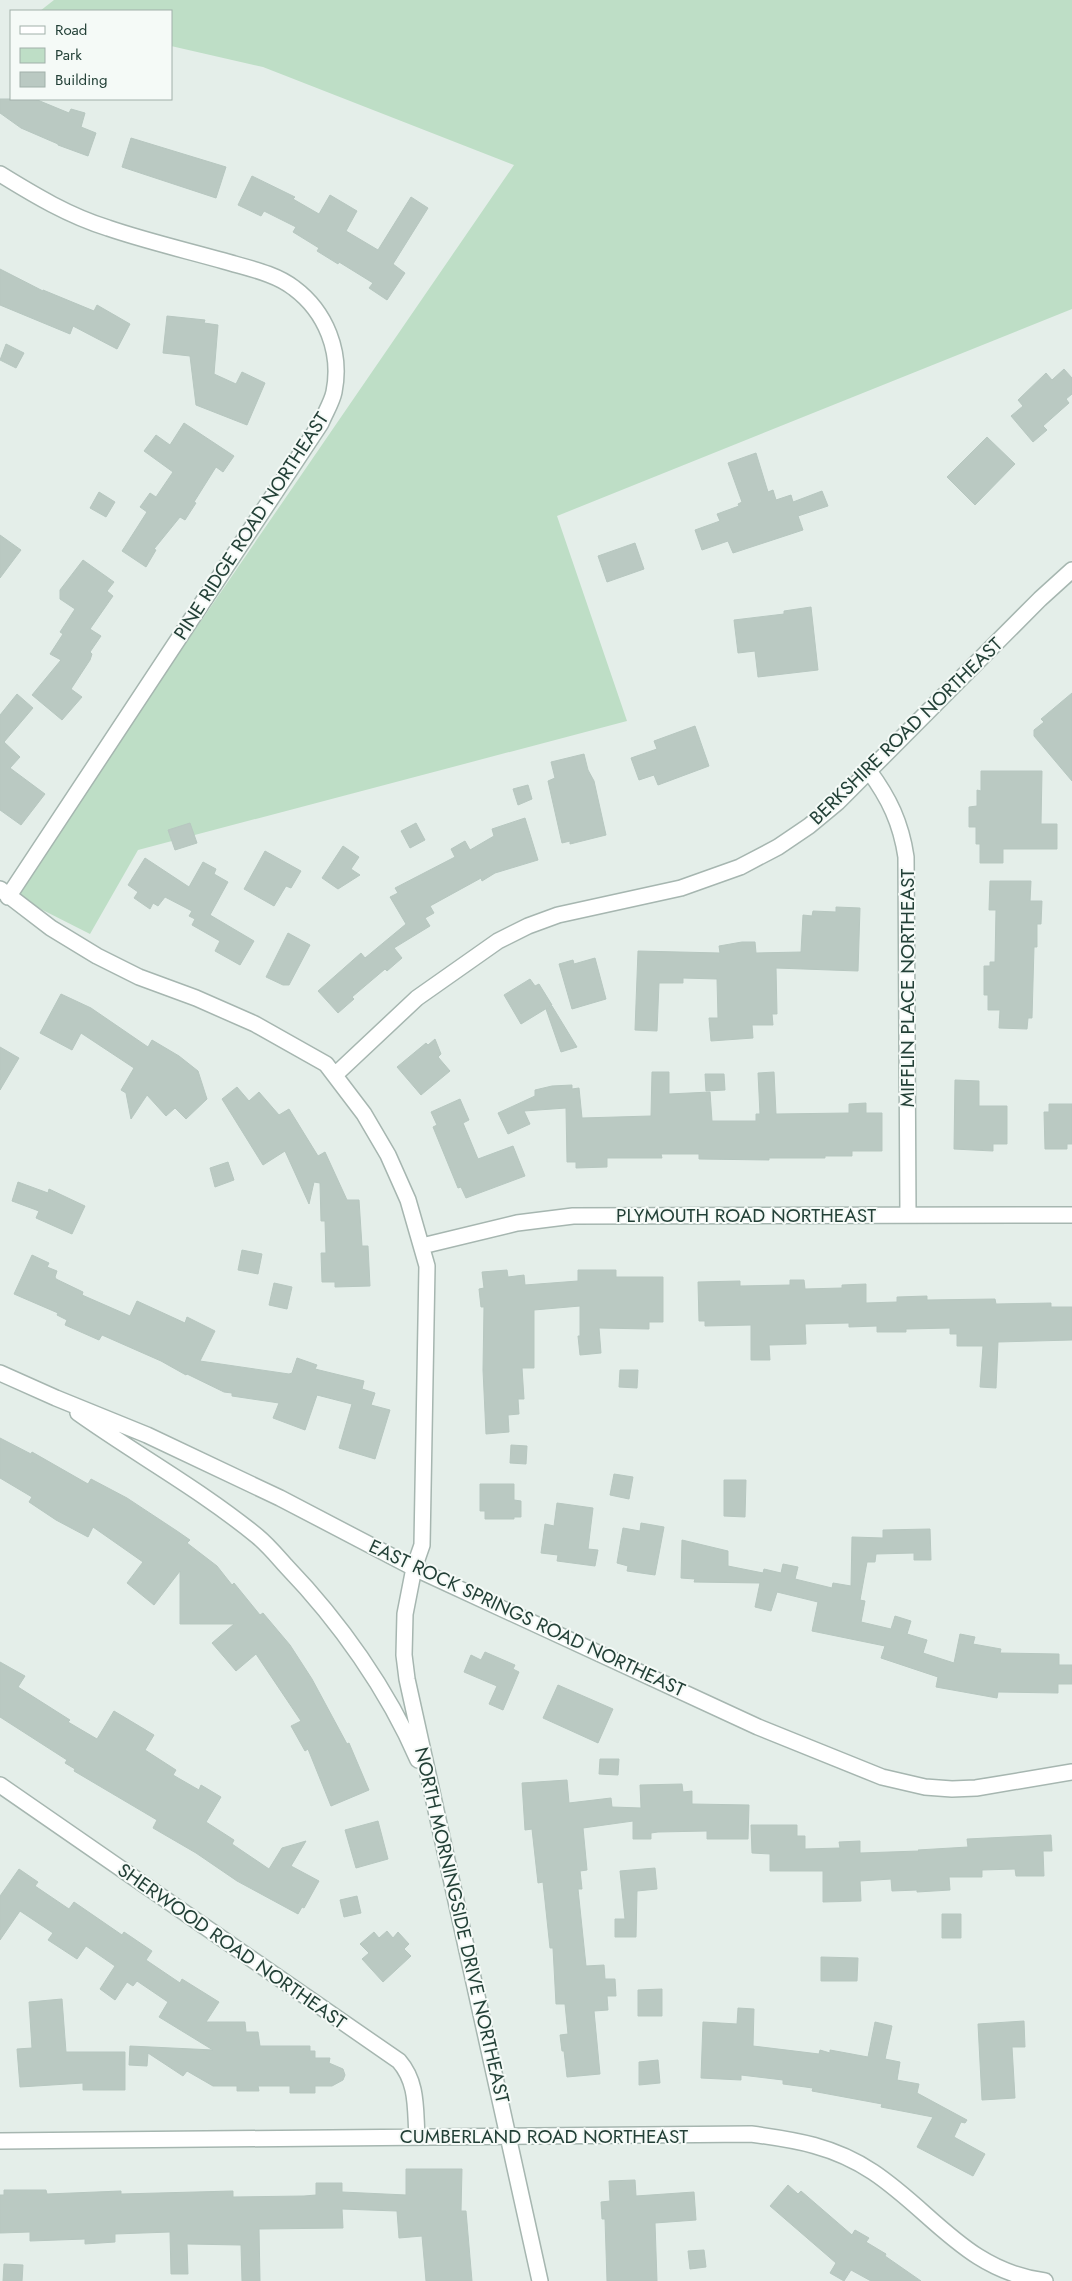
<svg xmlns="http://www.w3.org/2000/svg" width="1072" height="2281" font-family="Jost,sans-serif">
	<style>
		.green { fill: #bedec6 }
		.building { fill: #bac9c2; stroke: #b7c7c0 }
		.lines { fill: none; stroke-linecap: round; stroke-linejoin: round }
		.minor-casing { stroke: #a6b6b0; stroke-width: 18 }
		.minor { stroke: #fff; stroke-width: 15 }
		.labels { text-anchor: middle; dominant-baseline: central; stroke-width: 4; stroke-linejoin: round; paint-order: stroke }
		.street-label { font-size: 19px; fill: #234037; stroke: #f5faf7 }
	</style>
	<rect width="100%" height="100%" fill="#e4eee9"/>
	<path class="green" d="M 54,0 L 1072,0 L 1072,309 L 557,516 L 627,721 L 138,850 L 90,934 L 13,895 L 514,165 L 263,67 L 171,46 L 171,11 L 40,11 Z"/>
	<path class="building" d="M 0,99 L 35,99 L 69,113 L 71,109 L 85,113 L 81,127 L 96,133 L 88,156 L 58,145 L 58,144 L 21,128 L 0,113 Z
		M 131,138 L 226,167 L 216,198 L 122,167 Z
		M 252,176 L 295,197 L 293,199 L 319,214 L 330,195 L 357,211 L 346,231 L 378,250 L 411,197 L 428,208 L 393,264 L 405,273 L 387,300 L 369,288 L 373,283 L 339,262 L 338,264 L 317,251 L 319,248 L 293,232 L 296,227 L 264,211 L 261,216 L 238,205 Z
		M 0,269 L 43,291 L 43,290 L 94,311 L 97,305 L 130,324 L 117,349 L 73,326 L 70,334 L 0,305 Z
		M 167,316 L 205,320 L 204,323 L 218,325 L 214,374 L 236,384 L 242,372 L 265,383 L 247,425 L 196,405 L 190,356 L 163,353 Z
		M 6,344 L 24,353 L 16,368 L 0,360 Z
		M 1064,369 L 1072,378 L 1072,394 L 1066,399 L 1069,403 L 1043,426 L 1047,430 L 1033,442 L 1011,416 L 1023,406 L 1018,400 L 1046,373 L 1052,380 Z
		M 184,423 L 234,456 L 223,472 L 216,467 L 194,502 L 196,503 L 185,520 L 180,517 L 154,549 L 156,550 L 146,567 L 122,551 L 147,512 L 140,507 L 150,493 L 156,497 L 173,472 L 144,451 L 156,435 L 170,445 Z
		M 987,437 L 1015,464 L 975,505 L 947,477 Z
		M 756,453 L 768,492 L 773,490 L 776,500 L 791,495 L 793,502 L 822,491 L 828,506 L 798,516 L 803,530 L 733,553 L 728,541 L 702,550 L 695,530 L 720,521 L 717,514 L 739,506 L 738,504 L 742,502 L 728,463 Z
		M 99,492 L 115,502 L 106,517 L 90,508 Z
		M 0,535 L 21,550 L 0,578 Z
		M 635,543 L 644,569 L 607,582 L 598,556 Z
		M 83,560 L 114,582 L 107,591 L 113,596 L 90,629 L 101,636 L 90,652 L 92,654 L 90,660 L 71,689 L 82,697 L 62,720 L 32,695 L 61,660 L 50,654 L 63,634 L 60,632 L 75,609 L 60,599 L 60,590 Z
		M 811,607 L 818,670 L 758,677 L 755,651 L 738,653 L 734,620 L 784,614 L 784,611 Z
		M 1072,693 L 1072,781 L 1034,736 L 1034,730 L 1044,722 L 1041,719 Z
		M 17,694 L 33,708 L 4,742 L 20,757 L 10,768 L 45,794 L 21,825 L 0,810 L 0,715 Z
		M 695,726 L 709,766 L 658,785 L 654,775 L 639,780 L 631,758 L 657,749 L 654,741 Z
		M 584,754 L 588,770 L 594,781 L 606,835 L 570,844 L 570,841 L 562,843 L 548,781 L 555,778 L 551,762 Z
		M 981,771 L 1042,771 L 1041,824 L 1057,824 L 1057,849 L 1003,849 L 1003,863 L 980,863 L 980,844 L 976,844 L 976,827 L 969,827 L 969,807 L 977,806 L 977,790 L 981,791 Z
		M 528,785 L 532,799 L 518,805 L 513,789 Z
		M 525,818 L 538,860 L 495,873 L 482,881 L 481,878 L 430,906 L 434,913 L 425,918 L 430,926 L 394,948 L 402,958 L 387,971 L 385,969 L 352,997 L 354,999 L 338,1013 L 318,991 L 361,953 L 365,958 L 406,924 L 390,897 L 398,893 L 395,888 L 455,857 L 451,849 L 465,841 L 470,850 L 494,836 L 492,829 Z
		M 190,823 L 197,843 L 175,850 L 168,830 Z
		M 416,823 L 425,840 L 410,848 L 401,831 Z
		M 343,846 L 359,857 L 351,869 L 360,875 L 338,889 L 322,878 Z
		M 265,851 L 301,871 L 291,888 L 286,886 L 274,906 L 244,889 Z
		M 145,858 L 189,887 L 203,862 L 216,869 L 214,874 L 228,882 L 210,915 L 254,941 L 240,965 L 215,951 L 220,941 L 192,925 L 195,919 L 189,916 L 192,911 L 165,897 L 158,906 L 153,903 L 150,909 L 134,898 L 138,892 L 128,885 Z
		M 990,881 L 1031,881 L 1030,901 L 1042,901 L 1041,924 L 1037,924 L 1037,947 L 1034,947 L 1032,1018 L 1028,1018 L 1027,1029 L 999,1028 L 1000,1010 L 988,1010 L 988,995 L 984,995 L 984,966 L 990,966 L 990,962 L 995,962 L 996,910 L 989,910 Z
		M 836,907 L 860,908 L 858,971 L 776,968 L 777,1014 L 772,1014 L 773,1025 L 752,1025 L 753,1038 L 711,1041 L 709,1018 L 718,1018 L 717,979 L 683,978 L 683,983 L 659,983 L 657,1031 L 635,1030 L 638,951 L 720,953 L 719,946 L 742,942 L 755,942 L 756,953 L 801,952 L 803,915 L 812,916 L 813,911 L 836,912 Z
		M 288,933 L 310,945 L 289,985 L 283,985 L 266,977 Z
		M 595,958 L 606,999 L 572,1009 L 559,964 L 573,960 L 574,964 Z
		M 530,979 L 535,986 L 539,984 L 552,1005 L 521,1024 L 504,995 Z
		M 61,994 L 91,1008 L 148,1047 L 152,1040 L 179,1056 L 198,1071 L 207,1099 L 186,1119 L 175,1108 L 166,1116 L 147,1095 L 131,1119 L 126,1093 L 121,1090 L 134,1068 L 81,1033 L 72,1050 L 40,1033 Z
		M 552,1006 L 577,1047 L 561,1052 L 546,1009 Z
		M 435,1039 L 441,1054 L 438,1057 L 450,1071 L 421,1095 L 397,1067 L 426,1043 L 428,1045 Z
		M 0,1047 L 19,1058 L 0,1090 Z
		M 652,1072 L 669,1072 L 669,1094 L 710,1092 L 712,1121 L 756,1121 L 756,1114 L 760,1114 L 758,1073 L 774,1072 L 776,1114 L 849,1113 L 849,1104 L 866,1103 L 866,1113 L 882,1113 L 882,1151 L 852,1151 L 852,1156 L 825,1156 L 825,1158 L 769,1158 L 769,1160 L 699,1159 L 699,1154 L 661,1154 L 662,1158 L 607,1158 L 607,1167 L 576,1168 L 576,1162 L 567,1162 L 566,1108 L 524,1111 L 530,1124 L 508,1134 L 498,1113 L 535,1096 L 535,1090 L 552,1086 L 572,1085 L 572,1089 L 579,1088 L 582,1118 L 651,1116 Z
		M 705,1074 L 724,1074 L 725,1090 L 706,1091 Z
		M 955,1080 L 979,1081 L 979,1106 L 1007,1106 L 1007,1144 L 993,1144 L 993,1151 L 954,1149 Z
		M 237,1087 L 249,1101 L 259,1092 L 279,1115 L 289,1109 L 318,1156 L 325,1152 L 347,1200 L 359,1200 L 362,1246 L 368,1246 L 370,1286 L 335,1287 L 335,1282 L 322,1282 L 321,1253 L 326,1253 L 325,1221 L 321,1221 L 320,1183 L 314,1182 L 309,1204 L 285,1151 L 263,1165 L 222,1099 Z
		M 460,1099 L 469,1120 L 463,1123 L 478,1159 L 513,1146 L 525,1176 L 466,1198 L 461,1187 L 458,1188 L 433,1127 L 437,1125 L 431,1112 Z
		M 1049,1104 L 1072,1104 L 1072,1144 L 1067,1144 L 1067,1149 L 1045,1149 L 1044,1112 L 1049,1112 Z
		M 228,1162 L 234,1180 L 215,1187 L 210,1168 Z
		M 18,1182 L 48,1193 L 49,1189 L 85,1206 L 72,1234 L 36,1218 L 39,1211 L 12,1201 Z
		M 242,1250 L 262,1254 L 258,1274 L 238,1270 Z
		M 32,1255 L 49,1263 L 47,1267 L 57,1271 L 55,1277 L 56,1279 L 83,1292 L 82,1295 L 130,1316 L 137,1301 L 185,1323 L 187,1317 L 215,1331 L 200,1361 L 289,1374 L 292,1373 L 297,1358 L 317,1365 L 315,1369 L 364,1381 L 362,1389 L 375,1393 L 371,1405 L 390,1410 L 375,1459 L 339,1448 L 352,1404 L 317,1395 L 305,1430 L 273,1418 L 279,1403 L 232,1396 L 232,1393 L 224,1392 L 187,1374 L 186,1375 L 161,1361 L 102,1335 L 99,1340 L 65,1325 L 67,1320 L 57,1315 L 58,1313 L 14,1294 Z
		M 507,1270 L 508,1277 L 524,1275 L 525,1285 L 578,1281 L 578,1270 L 616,1270 L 616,1277 L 663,1277 L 663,1322 L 649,1322 L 649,1329 L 599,1328 L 601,1353 L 580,1355 L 578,1336 L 580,1336 L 580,1306 L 534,1310 L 534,1368 L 522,1368 L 524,1399 L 518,1399 L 519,1414 L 508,1415 L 509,1432 L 486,1434 L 483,1370 L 484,1307 L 481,1307 L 479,1289 L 484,1288 L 482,1272 Z
		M 790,1280 L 804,1280 L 805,1289 L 842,1288 L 842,1285 L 866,1284 L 866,1303 L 897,1302 L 897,1297 L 927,1296 L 927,1300 L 995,1299 L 996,1304 L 1051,1303 L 1051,1307 L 1072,1307 L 1072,1340 L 998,1342 L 996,1388 L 980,1387 L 983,1346 L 957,1346 L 957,1334 L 950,1334 L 950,1328 L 906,1329 L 906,1332 L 877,1332 L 877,1326 L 849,1327 L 849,1323 L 805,1324 L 806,1344 L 769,1345 L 770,1360 L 751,1360 L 751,1325 L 705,1326 L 705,1321 L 699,1321 L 698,1282 L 740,1281 L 740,1286 L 790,1285 Z
		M 274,1283 L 292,1287 L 287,1309 L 269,1305 Z
		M 620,1370 L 638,1370 L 637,1388 L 619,1387 Z
		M 0,1438 L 31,1454 L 32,1452 L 88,1484 L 91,1479 L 127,1498 L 177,1531 L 190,1540 L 187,1543 L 217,1566 L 232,1585 L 234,1583 L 260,1615 L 263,1613 L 290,1645 L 312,1679 L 347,1744 L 349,1743 L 369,1790 L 331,1806 L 308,1749 L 305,1751 L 291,1726 L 301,1721 L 256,1654 L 236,1671 L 212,1643 L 234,1624 L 180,1624 L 180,1571 L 154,1605 L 127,1583 L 143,1562 L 93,1527 L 88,1537 L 56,1520 L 29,1502 L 32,1497 L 0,1478 Z
		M 511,1445 L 527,1446 L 526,1464 L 510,1463 Z
		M 614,1474 L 633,1477 L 629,1499 L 610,1495 Z
		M 724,1480 L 746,1480 L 745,1517 L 724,1516 Z
		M 480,1484 L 514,1484 L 514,1500 L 521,1501 L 521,1517 L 514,1517 L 514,1519 L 485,1519 L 485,1511 L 480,1511 Z
		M 557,1503 L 593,1508 L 588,1549 L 598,1550 L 595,1566 L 557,1561 L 558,1555 L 541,1553 L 545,1524 L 554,1526 Z
		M 641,1523 L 664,1527 L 655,1575 L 627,1571 L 628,1566 L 617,1563 L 623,1528 L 640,1531 Z
		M 930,1529 L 931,1560 L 914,1560 L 914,1553 L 876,1554 L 875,1562 L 867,1562 L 860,1600 L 865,1601 L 861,1622 L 891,1629 L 895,1616 L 911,1621 L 907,1634 L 927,1640 L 923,1653 L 954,1663 L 960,1634 L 975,1637 L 973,1644 L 1001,1649 L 1000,1653 L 1059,1654 L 1059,1665 L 1072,1665 L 1072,1684 L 1058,1684 L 1058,1693 L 998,1692 L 997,1698 L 936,1687 L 938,1677 L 881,1658 L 885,1646 L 812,1631 L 818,1602 L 777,1592 L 771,1611 L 755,1607 L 760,1583 L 694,1582 L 695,1579 L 681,1578 L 682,1540 L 728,1551 L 728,1566 L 763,1573 L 764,1569 L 781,1573 L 783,1564 L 798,1567 L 795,1579 L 832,1588 L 833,1583 L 851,1586 L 852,1537 L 883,1538 L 883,1530 Z
		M 485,1652 L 515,1665 L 513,1669 L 519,1672 L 503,1710 L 489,1704 L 497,1686 L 464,1672 L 471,1655 L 481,1660 Z
		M 0,1662 L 25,1676 L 18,1687 L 70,1720 L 68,1722 L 97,1739 L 114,1711 L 154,1735 L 145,1750 L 176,1770 L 173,1775 L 199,1790 L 201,1785 L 221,1797 L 206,1822 L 234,1840 L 232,1844 L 269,1869 L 282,1848 L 306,1841 L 291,1866 L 319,1881 L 304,1908 L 302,1907 L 298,1914 L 237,1881 L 196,1853 L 153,1828 L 157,1820 L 74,1771 L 75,1769 L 65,1763 L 67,1760 L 0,1717 Z
		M 558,1685 L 613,1709 L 598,1743 L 543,1718 Z
		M 600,1759 L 619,1759 L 618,1775 L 599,1774 Z
		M 567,1780 L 569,1803 L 611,1798 L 612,1807 L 641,1808 L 640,1785 L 682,1784 L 683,1792 L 692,1791 L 692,1804 L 749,1805 L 748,1839 L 707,1839 L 707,1831 L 658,1832 L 651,1833 L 651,1839 L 633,1839 L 633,1821 L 583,1828 L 587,1870 L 580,1871 L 582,1889 L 578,1889 L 586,1966 L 604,1965 L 605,1979 L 615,1979 L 616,1996 L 607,1996 L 608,2010 L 594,2011 L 600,2074 L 567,2077 L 564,2051 L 562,2051 L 560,2035 L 568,2034 L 565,2004 L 556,2004 L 553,1948 L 550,1948 L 543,1882 L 538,1883 L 532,1829 L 525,1830 L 522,1783 Z
		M 378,1821 L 388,1859 L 356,1868 L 345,1830 Z
		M 751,1825 L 797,1825 L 797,1836 L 805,1836 L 805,1849 L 840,1848 L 839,1842 L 860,1841 L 860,1853 L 919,1851 L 918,1850 L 968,1847 L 967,1839 L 1051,1835 L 1052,1851 L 1043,1851 L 1044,1876 L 1016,1876 L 1015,1869 L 982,1870 L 982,1877 L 949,1877 L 950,1890 L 917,1892 L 917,1890 L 892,1891 L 891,1879 L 860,1881 L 861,1901 L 823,1902 L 823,1871 L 770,1871 L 770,1854 L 752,1853 Z
		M 655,1868 L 657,1889 L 637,1891 L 636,1937 L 615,1937 L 615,1919 L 625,1919 L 620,1871 Z
		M 19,1869 L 38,1882 L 35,1886 L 69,1909 L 74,1902 L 122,1935 L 124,1932 L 152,1951 L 146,1960 L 180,1983 L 182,1979 L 219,2002 L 206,2022 L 245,2022 L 246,2032 L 258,2032 L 260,2046 L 310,2046 L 310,2051 L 315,2051 L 315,2058 L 330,2058 L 329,2063 L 343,2069 L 345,2075 L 343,2080 L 332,2086 L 315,2086 L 315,2093 L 290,2093 L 290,2086 L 258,2086 L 259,2091 L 237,2091 L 237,2086 L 213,2086 L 187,2071 L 183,2076 L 148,2053 L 147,2066 L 129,2065 L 130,2046 L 213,2050 L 159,2017 L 168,2002 L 137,1981 L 133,1986 L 127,1982 L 115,2000 L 100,1989 L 115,1966 L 86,1946 L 77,1959 L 48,1940 L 53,1933 L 20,1911 L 0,1940 L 0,1896 Z
		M 357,1896 L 361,1913 L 344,1917 L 340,1900 Z
		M 942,1914 L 961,1914 L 961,1938 L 942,1938 Z
		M 387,1931 L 393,1938 L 398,1932 L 409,1944 L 404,1949 L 411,1956 L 383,1982 L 362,1959 L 369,1953 L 360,1944 L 374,1932 L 379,1938 Z
		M 821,1957 L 858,1958 L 857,1981 L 821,1981 Z
		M 662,1989 L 662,2016 L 638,2016 L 638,1990 Z
		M 62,1999 L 66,2052 L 125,2052 L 125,2090 L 83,2090 L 83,2083 L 20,2087 L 17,2049 L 32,2048 L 29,2002 Z
		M 738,2008 L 754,2009 L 753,2046 L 819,2054 L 820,2050 L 830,2053 L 830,2050 L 868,2057 L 875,2022 L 892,2026 L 885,2059 L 900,2062 L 897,2080 L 919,2084 L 917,2093 L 967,2120 L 965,2123 L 961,2122 L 954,2137 L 985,2154 L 973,2176 L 917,2147 L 933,2117 L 881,2107 L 882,2104 L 812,2091 L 813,2088 L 783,2084 L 783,2080 L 741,2075 L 741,2080 L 701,2078 L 703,2022 L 737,2024 Z
		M 1024,2021 L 1025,2047 L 1012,2047 L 1015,2098 L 982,2100 L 978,2024 Z
		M 658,2060 L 660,2083 L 639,2085 L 639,2062 Z
		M 406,2169 L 462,2169 L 461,2211 L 466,2211 L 472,2281 L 426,2281 L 422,2236 L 399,2238 L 397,2211 L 342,2209 L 343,2228 L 259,2229 L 260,2281 L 242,2281 L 241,2245 L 187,2244 L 188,2274 L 171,2274 L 170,2232 L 115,2234 L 115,2242 L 85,2244 L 85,2239 L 30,2241 L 30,2232 L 0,2233 L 0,2195 L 4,2195 L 4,2190 L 46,2190 L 47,2194 L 121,2191 L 121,2194 L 233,2191 L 233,2197 L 304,2196 L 316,2195 L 316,2183 L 342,2183 L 342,2192 L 406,2195 Z
		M 635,2180 L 636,2196 L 694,2192 L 696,2220 L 655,2223 L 657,2281 L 607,2281 L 605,2219 L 602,2219 L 601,2202 L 610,2201 L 609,2181 Z
		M 788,2185 L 798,2194 L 801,2191 L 852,2235 L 855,2230 L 869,2238 L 866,2242 L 886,2254 L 885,2256 L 921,2281 L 871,2281 L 851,2270 L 844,2281 L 830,2273 L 836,2263 L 770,2206 Z
		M 704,2250 L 706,2267 L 690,2269 L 688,2251 Z
		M 4,2264 L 23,2265 L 22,2281 L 3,2281 Z"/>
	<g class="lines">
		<defs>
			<path id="minor" d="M 0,174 C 34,195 69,216 108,228 C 146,241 185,250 224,261 C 247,268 275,273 294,288 C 326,312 342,352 334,392 C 332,402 325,413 321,423 L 8,897
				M 869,771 C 889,798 901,823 906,857 L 908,1215
				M 0,889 L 51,928 L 97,956 L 139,977 L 196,998 L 255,1024 L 326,1064 L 364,1114 L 388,1155 L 408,1200 L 427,1266 L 422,1545 L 414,1568 L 405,1614 L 404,1655 L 407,1679 L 540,2281
				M 335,1075 L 417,998 L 498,941 L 528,926 L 558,915 L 681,888 L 740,867 L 778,847 L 809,826 L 838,802 L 1040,599 L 1072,570
				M 422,1246 L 517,1223 L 573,1216 L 1072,1215
				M 0,1373 L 56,1398 L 147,1435 L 280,1498 L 414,1568 L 758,1727 L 882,1777 L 925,1787 L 952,1789 L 976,1788 L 1072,1772
				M 78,1413 C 137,1455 201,1490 257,1536 C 268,1545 277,1556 286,1566 C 339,1621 388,1690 418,1760
				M 0,1785 L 399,2061 C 418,2083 415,2109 417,2136
				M 0,2141 L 751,2134 C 796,2140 834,2146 873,2172 C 933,2212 967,2271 1045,2281"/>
		</defs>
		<use href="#minor" class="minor-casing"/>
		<use href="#minor" class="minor"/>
	</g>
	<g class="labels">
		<g class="street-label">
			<text transform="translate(251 526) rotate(-57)">PINE RIDGE ROAD NORTHEAST</text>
			<text transform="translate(906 731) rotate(-44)">BERKSHIRE ROAD NORTHEAST</text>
			<text transform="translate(907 988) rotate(-90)">MIFFLIN PLACE NORTHEAST</text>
			<text x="746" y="1215">PLYMOUTH ROAD NORTHEAST</text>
			<text transform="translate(527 1618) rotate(25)">EAST ROCK SPRINGS ROAD NORTHEAST</text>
			<text transform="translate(462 1925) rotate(77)">NORTH MORNINGSIDE DRIVE NORTHEAST</text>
			<text transform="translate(232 1946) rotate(35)">SHERWOOD ROAD NORTHEAST</text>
			<text x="544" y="2136">CUMBERLAND ROAD NORTHEAST</text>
		</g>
	</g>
	<rect x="10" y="10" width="162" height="90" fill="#f5faf7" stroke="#a1b0aa"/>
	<rect x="20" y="26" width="25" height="8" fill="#ffffff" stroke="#a1b0aa"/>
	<text x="55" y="35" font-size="15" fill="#234037">Road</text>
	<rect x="20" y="48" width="25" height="15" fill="#bedec6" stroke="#a1b0aa"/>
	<text x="55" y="60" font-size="15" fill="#234037">Park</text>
	<rect x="20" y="72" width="25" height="15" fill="#bac9c2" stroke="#a1b0aa"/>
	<text x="55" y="85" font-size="15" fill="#234037">Building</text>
</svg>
